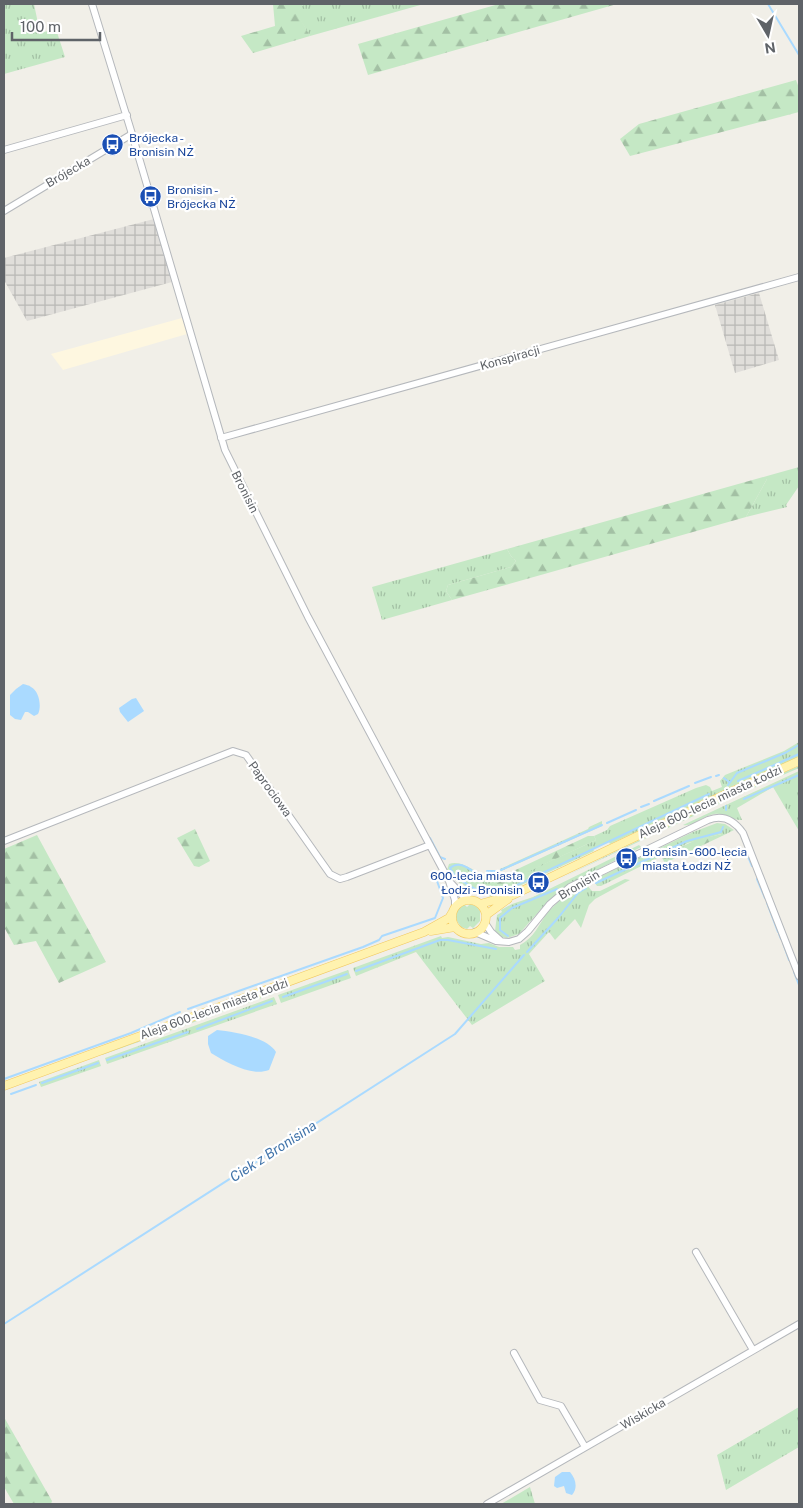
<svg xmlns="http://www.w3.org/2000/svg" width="803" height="1508" font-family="'Public Sans',sans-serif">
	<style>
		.commercial { fill: #fef7e0 }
		.industrial { fill: url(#industrial-grid) }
		.grass { fill: url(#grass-tufts) }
		.forest { fill: url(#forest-firs) }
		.water { fill: #aadaff }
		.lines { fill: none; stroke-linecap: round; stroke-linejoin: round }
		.stream { stroke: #aadaff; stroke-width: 2 }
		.minor-casing { stroke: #b5b8bc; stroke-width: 8 }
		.major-casing { stroke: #f2c960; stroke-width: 9 }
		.minor { stroke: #fff; stroke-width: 6 }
		.major { stroke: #fff2af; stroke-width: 8 }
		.labels { text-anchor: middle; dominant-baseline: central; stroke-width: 4.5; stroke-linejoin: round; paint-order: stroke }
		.transit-label { font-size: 12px; fill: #164399; stroke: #fff; text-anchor: start }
		.street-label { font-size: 12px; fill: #5f6368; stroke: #fff }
		.water-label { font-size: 14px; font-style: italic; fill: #4174aa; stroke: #fff }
	</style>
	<defs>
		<pattern id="industrial-grid" width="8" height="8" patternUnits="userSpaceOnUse" patternTransform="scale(1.25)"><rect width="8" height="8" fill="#e0deda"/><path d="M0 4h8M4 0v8" fill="none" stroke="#b9b8b5"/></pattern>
		<pattern id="grass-tufts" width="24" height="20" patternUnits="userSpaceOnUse" patternTransform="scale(1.25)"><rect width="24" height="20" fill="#c5e8c5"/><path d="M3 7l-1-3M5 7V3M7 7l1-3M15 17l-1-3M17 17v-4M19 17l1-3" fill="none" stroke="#a3c0a4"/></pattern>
		<pattern id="forest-firs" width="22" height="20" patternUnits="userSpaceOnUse" patternTransform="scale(1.25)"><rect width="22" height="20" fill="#c5e8c5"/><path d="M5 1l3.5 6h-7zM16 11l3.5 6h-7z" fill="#a3c0a4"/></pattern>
	</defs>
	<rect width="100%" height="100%" fill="#f1efe8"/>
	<path class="commercial" d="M 182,318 L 187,334 L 63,370 L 51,354 Z"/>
	<path class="industrial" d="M 154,219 L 172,282 L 27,321 L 4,280 L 4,258 Z
		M 759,293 L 779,360 L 735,373 L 715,305 Z"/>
	<path class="grass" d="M 4,4 L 34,4 L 40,33 L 56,29 L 65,57 L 4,74 Z
		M 304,4 L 424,4 L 310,36 L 296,13 Z
		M 799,467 L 799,486 L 786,505 L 787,507 L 746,517 L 767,479 L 767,476 Z
		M 507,549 L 511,556 L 516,561 L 511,567 L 448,585 L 446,591 L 452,600 L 382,620 L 372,587 Z
		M 799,742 L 799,757 L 733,786 L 610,844 L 609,842 L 593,849 L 594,851 L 498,896 C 488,898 468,892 462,883 L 461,884 L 455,880 L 447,870 L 449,864 C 465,859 477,877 494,877 L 498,885 L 596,840 L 594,836 L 607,830 L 610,826 L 696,788 L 706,785 L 710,787 L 712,791 L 722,787 L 720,781 L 725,775 L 784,751 Z
		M 799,766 L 799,768 L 747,791 L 557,880 L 739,792 Z
		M 799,771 L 799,831 L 773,787 L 737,808 L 742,820 C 732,821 726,812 714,814 C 703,816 693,827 683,825 Z
		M 602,821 L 602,826 L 501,871 L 500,869 L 588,829 L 589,827 Z
		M 717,823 L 725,824 L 734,830 L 722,836 L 721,834 L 688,843 L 601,886 L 597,886 L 593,880 L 693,832 Z
		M 639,845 L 641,847 L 566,886 L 549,900 L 519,934 L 507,938 L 500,937 L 495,931 L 497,915 L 502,912 L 501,910 L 512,904 L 533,897 Z
		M 625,879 L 630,880 L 595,899 L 589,905 L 581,928 L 575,919 L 555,940 L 549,932 L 529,954 L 545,981 L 472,1025 L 416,952 L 356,976 L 353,968 L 441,936 L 442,938 L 448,937 L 481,944 L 489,943 L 499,947 L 513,947 L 515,950 L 520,949 L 520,945 C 534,938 539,924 548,912 C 559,900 572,891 586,884 L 592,891 L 600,891 Z
		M 464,904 L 467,907 L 470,904 L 476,906 L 480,911 L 480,921 L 473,928 L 470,926 L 467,929 L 461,927 L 457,921 C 454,914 457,908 464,904 Z
		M 348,970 L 351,978 L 281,1003 L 278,995 Z
		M 271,993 L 273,994 L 102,1055 L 103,1054 Z
		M 274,997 L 277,1004 L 107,1064 L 105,1058 Z
		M 99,1060 L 101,1066 L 41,1087 L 39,1082 Z
		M 799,1407 L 799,1447 L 726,1490 L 717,1455 Z
		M 530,1487 L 535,1504 L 501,1504 Z"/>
	<path class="forest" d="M 273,4 L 304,4 L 297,13 L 310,36 L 253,53 L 241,36 L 275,26 Z
		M 499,4 L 617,4 L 368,75 L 358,44 Z
		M 796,80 L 799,88 L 799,112 L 630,156 L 620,139 L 639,124 Z
		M 767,476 L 767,479 L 746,517 L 452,600 L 446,591 L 448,585 L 511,567 L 516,561 L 511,556 L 507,549 Z
		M 195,829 L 210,861 L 199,867 L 194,866 L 177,838 Z
		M 722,834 L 722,836 L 665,863 L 661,856 L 696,840 Z
		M 37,835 L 106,962 L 59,983 L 36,941 L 14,945 L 4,927 L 4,849 Z
		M 588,836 L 594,836 L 596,840 L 498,886 L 494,877 L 505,875 Z
		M 4,1417 L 52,1501 L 51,1504 L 14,1504 L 4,1487 Z"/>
	<path class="water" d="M 23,684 C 26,685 29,685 31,687 C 39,691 42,706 38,714 L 34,716 L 28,712 L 25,712 L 21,720 L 15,719 L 10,715 L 10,695 L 16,689 Z
		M 136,698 L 144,711 L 128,722 L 120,712 L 119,708 L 132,699 Z
		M 217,1030 C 234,1032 267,1037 276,1052 L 269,1070 C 251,1077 226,1062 211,1053 L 208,1044 L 208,1036 Z
		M 562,1472 L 570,1472 C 576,1479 578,1488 572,1495 L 566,1493 L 564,1486 L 557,1488 L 554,1486 L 555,1477 Z"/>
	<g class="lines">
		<path class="stream" d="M 768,4 L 799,55
			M 716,776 L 719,775
			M 724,778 L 729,782
			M 738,781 L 799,754
			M 695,783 L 711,777
			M 728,785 L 737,773 L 785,753 L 799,745
			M 744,799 L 799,775
			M 654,801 L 689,786
			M 641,807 L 649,804
			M 726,810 L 726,806
			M 607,823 L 636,810
			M 430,838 L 440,857 L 445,859
			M 747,854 L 752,866
			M 450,868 L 457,879 C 463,880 464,882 468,885 C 476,890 489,895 498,894 L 709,794
			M 450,868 C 459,860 468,868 477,874
			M 501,870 L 602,825
			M 487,871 L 496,871
			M 757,879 L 765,898
			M 596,883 L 687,841 L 721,832 L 723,827
			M 767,903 L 778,932
			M 779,934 L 781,939
			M 508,936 L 500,930 L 500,918 L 512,908 L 557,889
			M 783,943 L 789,960
			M 527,952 L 558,918 L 578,893 L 586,888
			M 356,971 L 440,940 L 448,940 L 496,949
			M 794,972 L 799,985
			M 283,997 L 347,974
			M 188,1009 L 363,947 L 379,940 L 382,936 L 435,918 L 443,898 L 437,881
			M 197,1029 L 272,1001
			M 107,1060 L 188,1032
			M 4,1079 L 131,1033 L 180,1012
			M 42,1083 L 98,1063
			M 11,1094 L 36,1085
			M 4,1324 L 455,1034 L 524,955"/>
		<defs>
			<path id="minor" d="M 92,4 L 132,134 L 225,450 L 308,617 L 449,881 L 455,900 L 455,907
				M 4,150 L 127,115
				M 4,211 L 132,134
				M 221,438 L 799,277
				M 4,841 L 233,751 L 246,755 L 330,874 L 340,879 L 347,877 L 430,845
				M 449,881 L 463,896 L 468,899
				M 485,923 L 491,932 L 501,941
				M 475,932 L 496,941 L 509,942 L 519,939 L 528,931 L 550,904 L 570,887 L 708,820 C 723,814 734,820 743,833 L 799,976
				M 696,1252 L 753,1350
				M 514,1353 L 540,1400 L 561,1406 L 585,1447
				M 487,1504 L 799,1324"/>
			<path id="major" d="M452 917a17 17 0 1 1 34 0a17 17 0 1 1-34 0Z
				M 480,904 L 513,895 L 726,794 L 799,761
				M 486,915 L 508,899
				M 431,931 L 455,927
				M 4,1086 L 424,932 L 449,918 L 452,913"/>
		</defs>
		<use href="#minor" class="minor-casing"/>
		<use href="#major" class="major-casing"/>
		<use href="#minor" class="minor"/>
		<use href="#major" class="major"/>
	</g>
	<defs>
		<symbol id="bus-disc" viewBox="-11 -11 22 22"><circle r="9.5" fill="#1a4fb4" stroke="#fff"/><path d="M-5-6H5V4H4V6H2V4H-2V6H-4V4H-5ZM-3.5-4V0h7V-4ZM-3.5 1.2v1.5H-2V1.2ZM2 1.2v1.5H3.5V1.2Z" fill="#fff"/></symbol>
	</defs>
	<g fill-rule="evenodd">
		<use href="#bus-disc" x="100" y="132" width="25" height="25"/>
		<use href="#bus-disc" x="138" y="184" width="25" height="25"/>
		<use href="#bus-disc" x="614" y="846" width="25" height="25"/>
		<use href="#bus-disc" x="526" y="870" width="25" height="25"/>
	</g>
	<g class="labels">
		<g class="transit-label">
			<text x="129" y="138">Brójecka -<tspan x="129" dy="14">Bronisin NŻ</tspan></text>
			<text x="167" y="190">Bronisin -<tspan x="167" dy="14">Brójecka NŻ</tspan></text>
			<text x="642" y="852">Bronisin - 600-lecia<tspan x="642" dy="14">miasta Łodzi NŻ</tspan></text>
			<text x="523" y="876" text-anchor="end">600-lecia miasta<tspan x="523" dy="14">Łodzi - Bronisin</tspan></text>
		</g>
		<g class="street-label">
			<text transform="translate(68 172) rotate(-30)">Brójecka</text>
			<text transform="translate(510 358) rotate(-16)">Konspiracji</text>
			<text transform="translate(245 492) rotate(63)">Bronisin</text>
			<text transform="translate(270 789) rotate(54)">Paprociowa</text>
			<text transform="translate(710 802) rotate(-25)">Aleja 600-lecia miasta Łodzi</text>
			<text transform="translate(579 885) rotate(-31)">Bronisin</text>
			<text transform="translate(214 1009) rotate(-20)">Aleja 600-lecia miasta Łodzi</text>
			<text transform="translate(643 1414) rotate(-30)">Wiskicka</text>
		</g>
		<g class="water-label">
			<text transform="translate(273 1151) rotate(-33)">Ciek z Bronisina</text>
		</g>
	</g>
	<rect width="803" height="1508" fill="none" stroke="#5f6368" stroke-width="10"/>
	<g transform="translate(768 35) rotate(171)" stroke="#ffffff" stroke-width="4" paint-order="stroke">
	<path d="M0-4L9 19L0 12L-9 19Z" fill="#5f6368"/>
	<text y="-8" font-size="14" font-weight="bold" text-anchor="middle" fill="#5f6368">N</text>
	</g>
	<path d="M12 32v8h88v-8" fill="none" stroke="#5f6368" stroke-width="2.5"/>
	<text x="20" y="32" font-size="15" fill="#5f6368" stroke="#ffffff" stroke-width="4" paint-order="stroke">100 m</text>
</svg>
